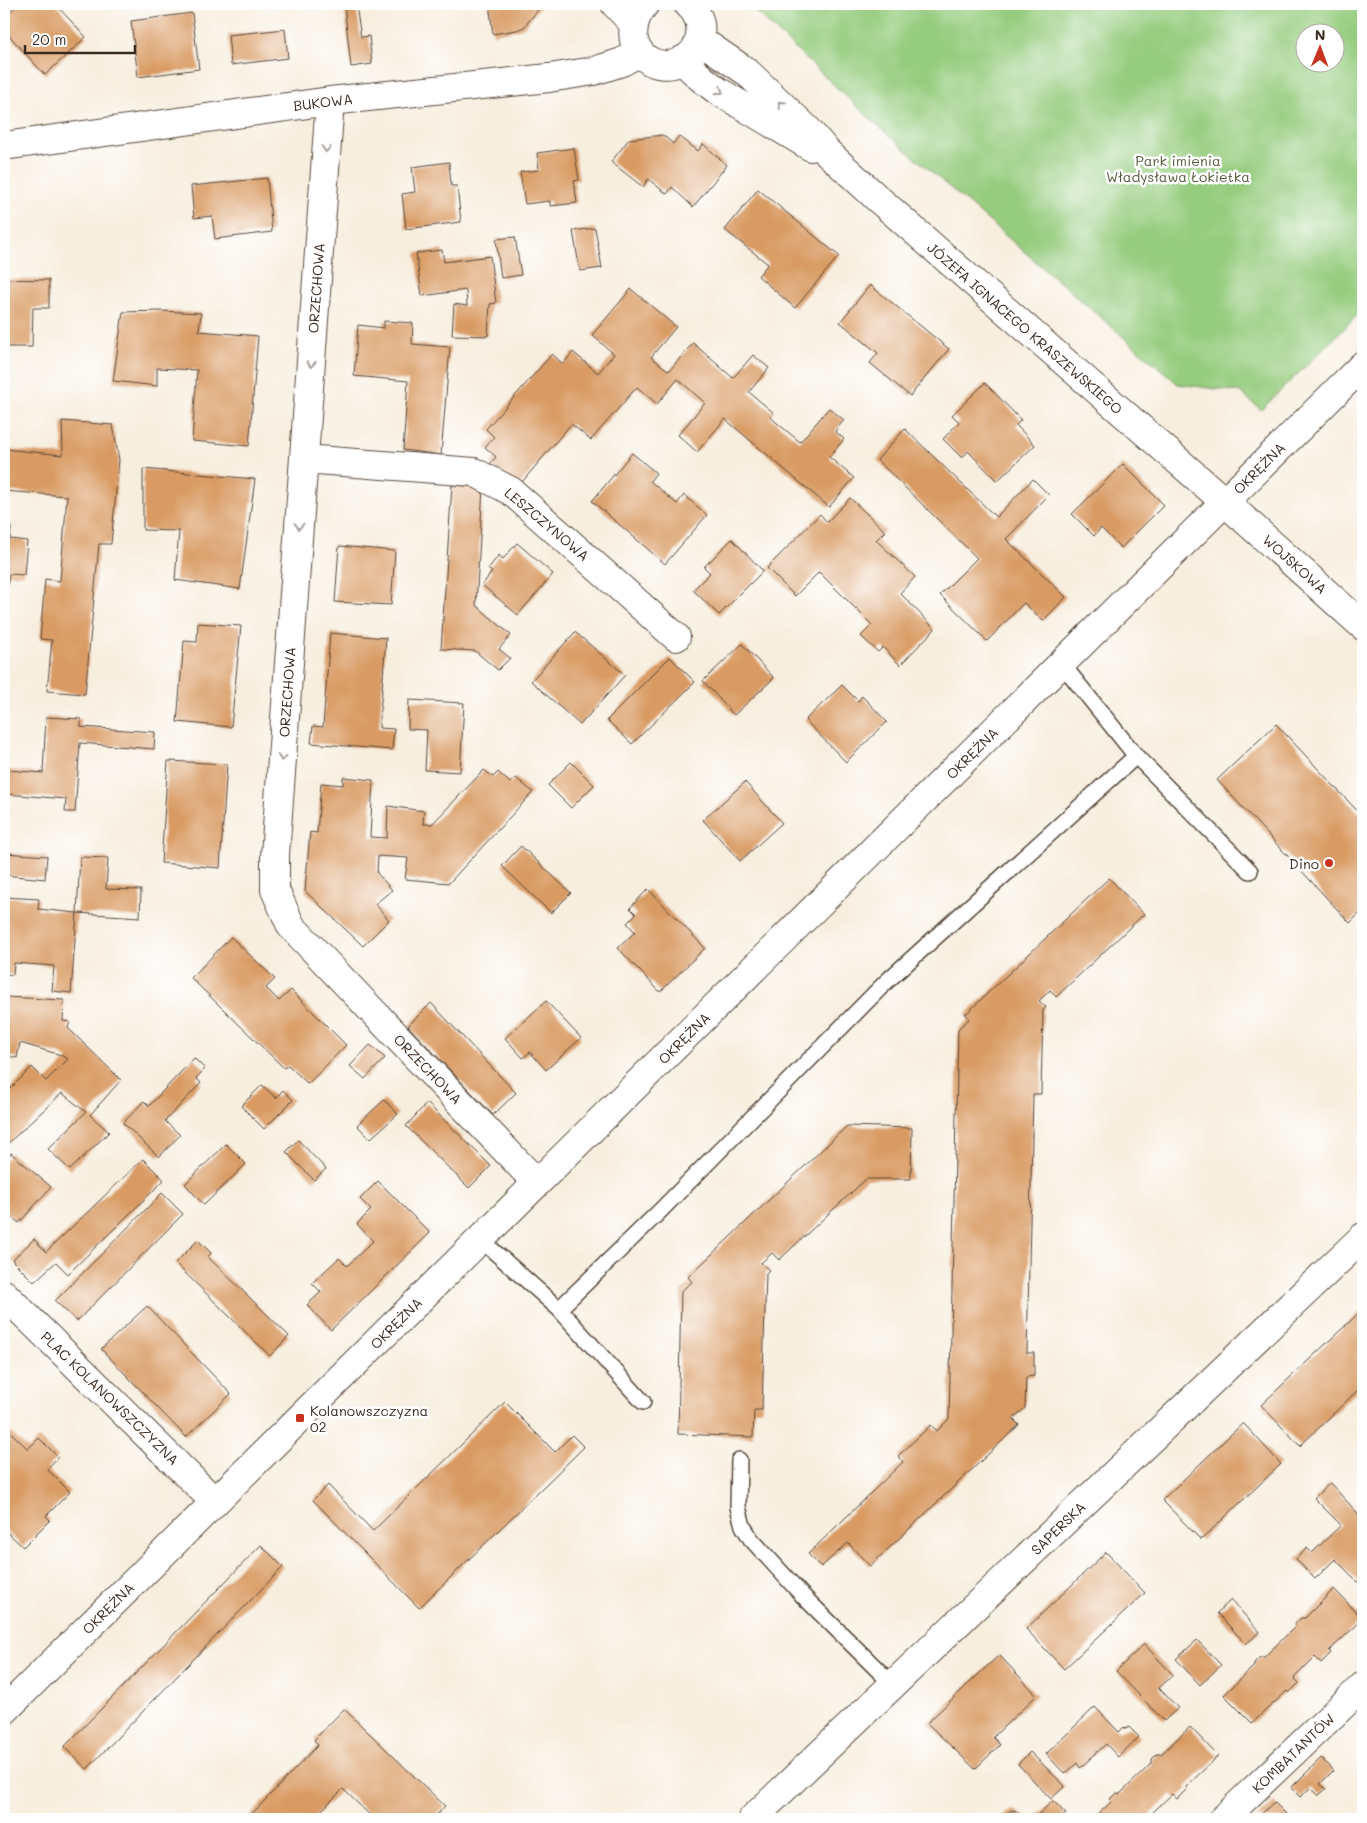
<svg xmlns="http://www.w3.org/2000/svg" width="1367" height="1823" font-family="Mali,sans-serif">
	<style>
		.green { fill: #95cc7e; stroke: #687b4e; fill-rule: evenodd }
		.building { fill: #d99b63 }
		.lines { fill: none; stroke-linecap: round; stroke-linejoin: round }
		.lane-casing { stroke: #57473b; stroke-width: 18 }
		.street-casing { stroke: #57473b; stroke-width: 30 }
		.secondary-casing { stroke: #57473b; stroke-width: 30 }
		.lane { stroke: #fff; stroke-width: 15 }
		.street { stroke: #fff; stroke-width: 28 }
		.secondary { stroke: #fff; stroke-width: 28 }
		.oneway { stroke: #a79f9a }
		.poi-dot { fill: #c8321e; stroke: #fff; stroke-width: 2 }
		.labels { text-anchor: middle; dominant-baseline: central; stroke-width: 5; stroke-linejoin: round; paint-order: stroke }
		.street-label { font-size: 14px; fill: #3b2a1e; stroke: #fff }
		.park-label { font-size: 14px; fill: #565b3b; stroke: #fff }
		.poi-label { font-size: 14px; fill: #3b2a1e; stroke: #fff; text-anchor: end }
	</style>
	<rect width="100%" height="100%" fill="#fff"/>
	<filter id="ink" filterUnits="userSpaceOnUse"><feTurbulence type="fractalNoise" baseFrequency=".02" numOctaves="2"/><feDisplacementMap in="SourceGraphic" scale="10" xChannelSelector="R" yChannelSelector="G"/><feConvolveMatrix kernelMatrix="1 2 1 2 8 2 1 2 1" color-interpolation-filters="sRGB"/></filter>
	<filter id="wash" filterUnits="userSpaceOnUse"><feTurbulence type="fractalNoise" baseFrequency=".0096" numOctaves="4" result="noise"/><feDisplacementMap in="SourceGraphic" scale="20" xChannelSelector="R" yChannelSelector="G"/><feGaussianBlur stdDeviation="1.12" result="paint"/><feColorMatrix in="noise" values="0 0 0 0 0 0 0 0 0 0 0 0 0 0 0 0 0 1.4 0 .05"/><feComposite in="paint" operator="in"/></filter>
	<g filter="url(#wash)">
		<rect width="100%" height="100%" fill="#f7eede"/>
		<path class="green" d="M 747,4 L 1363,4 L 1363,310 L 1261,410 L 1240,392 L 1178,384 L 877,125 ZM 1304,32 L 1334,32 L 1334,62 L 1304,62 Z"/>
		<g id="blocks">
			<path class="building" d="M 12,4 L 55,4 L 86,37 L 45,75 L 4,30 L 4,17 L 15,7 Z
				M 344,4 L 352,4 L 352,6 L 356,6 L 361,37 L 369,36 L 372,64 L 351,67 Z
				M 489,4 L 543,4 L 524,27 L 517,30 L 493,34 Z
				M 192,13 L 199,69 L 138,77 L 131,21 Z
				M 285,29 L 288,58 L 231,65 L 228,35 Z
				M 663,135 L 673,144 L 679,136 L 698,151 L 703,144 L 727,165 L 693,207 L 672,187 L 667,194 L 648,179 L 643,187 L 611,162 L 629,139 Z
				M 574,148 L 579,180 L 574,181 L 577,203 L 550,206 L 550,201 L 525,204 L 520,172 L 539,170 L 537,153 Z
				M 449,162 L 451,186 L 457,186 L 461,222 L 406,229 L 402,194 L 415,192 L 412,167 Z
				M 267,178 L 272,232 L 215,239 L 212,216 L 194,218 L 191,186 Z
				M 758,189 L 839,256 L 795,308 L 758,276 L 768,264 L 725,230 Z
				M 595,228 L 602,268 L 580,271 L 573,231 Z
				M 515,237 L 521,275 L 501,278 L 496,239 Z
				M 442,250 L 444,262 L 490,256 L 496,303 L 490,304 L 488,336 L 452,335 L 454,304 L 467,306 L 466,290 L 422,296 L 416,253 Z
				M 4,279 L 49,280 L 49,308 L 33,308 L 32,347 L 4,347 Z
				M 870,285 L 949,349 L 910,396 L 870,363 L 878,353 L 840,322 Z
				M 631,289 L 676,327 L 651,357 L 669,371 L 693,343 L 733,378 L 753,355 L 769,368 L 749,392 L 774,413 L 770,417 L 800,442 L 829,408 L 844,420 L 835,431 L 844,439 L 829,457 L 854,478 L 829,507 L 725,419 L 697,452 L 678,435 L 705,403 L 678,379 L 657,404 L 637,387 L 591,440 L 571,424 L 517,488 L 490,464 L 496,457 L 485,447 L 494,437 L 486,429 L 552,354 L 563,364 L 573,352 L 598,373 L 614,354 L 592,335 Z
				M 161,311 L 201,313 L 199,331 L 258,336 L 249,446 L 192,441 L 197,370 L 157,368 L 157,386 L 113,381 L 123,312 Z
				M 384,321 L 413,323 L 412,344 L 450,347 L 441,455 L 403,450 L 408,381 L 354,376 L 358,325 L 384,328 Z
				M 985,383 L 1021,420 L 1016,425 L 1035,445 L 997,481 L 968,451 L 962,458 L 943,439 L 959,422 L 952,415 Z
				M 62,421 L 113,425 L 119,460 L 111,544 L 99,544 L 85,694 L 47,691 L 52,640 L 40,639 L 45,579 L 60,581 L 67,496 L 4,491 L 4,449 L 63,455 Z
				M 905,429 L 996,517 L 1033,479 L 1049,495 L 1006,539 L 1066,597 L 1043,621 L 1024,603 L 987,641 L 940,595 L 977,558 L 877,460 Z
				M 632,453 L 656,473 L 650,481 L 677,504 L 684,495 L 707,515 L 665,564 L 592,501 Z
				M 1123,464 L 1164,505 L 1121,548 L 1101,528 L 1094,536 L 1072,514 Z
				M 143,469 L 255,479 L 240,589 L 175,580 L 179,531 L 143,530 Z
				M 452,485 L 483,487 L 476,605 L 511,635 L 499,649 L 510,658 L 498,670 L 475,651 L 441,649 Z
				M 850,498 L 885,531 L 876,540 L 915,577 L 900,593 L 935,629 L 900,665 L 883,647 L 878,652 L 861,636 L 872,625 L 819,572 L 795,596 L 767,568 L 820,514 L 827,522 Z
				M 4,526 L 11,527 L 10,539 L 27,541 L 24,575 L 9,574 L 8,582 L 4,582 Z
				M 732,539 L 763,571 L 719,615 L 693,590 L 710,573 L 704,567 Z
				M 517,543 L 553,574 L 518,615 L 482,585 L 492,572 L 488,569 L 499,555 L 503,559 Z
				M 339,546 L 395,551 L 391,605 L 335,602 Z
				M 198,623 L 241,626 L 231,727 L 177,722 L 184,641 L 197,642 Z
				M 575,632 L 625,675 L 580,725 L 531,681 Z
				M 330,633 L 386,638 L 379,728 L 394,729 L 392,750 L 311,743 L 313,726 L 323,727 Z
				M 742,644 L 774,678 L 734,715 L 703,681 Z
				M 670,657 L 695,682 L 632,744 L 607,720 Z
				M 842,685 L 858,701 L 862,696 L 887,722 L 846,762 L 805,720 Z
				M 409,700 L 464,703 L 460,772 L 425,770 L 427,730 L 408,729 Z
				M 46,717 L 81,719 L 81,727 L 155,732 L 154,749 L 80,743 L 75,812 L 65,812 L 66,799 L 6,794 L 8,770 L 43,773 Z
				M 1276,724 L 1363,817 L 1363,910 L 1350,923 L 1217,780 Z
				M 168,761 L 227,764 L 220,868 L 161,863 Z
				M 571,762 L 594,785 L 571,808 L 548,785 Z
				M 484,770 L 493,777 L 498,772 L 510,783 L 516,778 L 533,792 L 449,883 L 405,879 L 408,858 L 378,856 L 377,873 L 392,890 L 375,904 L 389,920 L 363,946 L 305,891 L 310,832 L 317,833 L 321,783 L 343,785 L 343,777 L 373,780 L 370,837 L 387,838 L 388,806 L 424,811 L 423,824 L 432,824 Z
				M 745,782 L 782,823 L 740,861 L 703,820 Z
				M 521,846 L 571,893 L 551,913 L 502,866 Z
				M 4,853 L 47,856 L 45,879 L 4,875 Z
				M 80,857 L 108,858 L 106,889 L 141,890 L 140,917 L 77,913 Z
				M 1109,878 L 1144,914 L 1056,997 L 1050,990 L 1039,1001 L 1046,1007 L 1043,1010 L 1041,1094 L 1033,1094 L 1027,1353 L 1034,1353 L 1034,1376 L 1026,1377 L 1025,1408 L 1013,1419 L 1019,1425 L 870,1566 L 848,1543 L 821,1567 L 808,1554 L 903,1462 L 898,1456 L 931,1425 L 937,1431 L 949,1419 L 958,1029 L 969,1019 L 965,1013 L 967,1013 Z
				M 648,889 L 705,948 L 660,992 L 618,948 L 635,932 L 627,923 L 636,914 L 630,908 Z
				M 4,897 L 39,899 L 38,909 L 77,913 L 71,993 L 52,991 L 54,966 L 14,963 L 13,975 L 4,974 Z
				M 231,937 L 275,979 L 266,988 L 279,1001 L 291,990 L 346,1045 L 308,1084 L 288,1065 L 284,1068 L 191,978 Z
				M 5,997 L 64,1000 L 63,1021 L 70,1022 L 68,1028 L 121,1080 L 90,1115 L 109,1132 L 70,1170 L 48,1149 L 86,1112 L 62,1093 L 4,1147 L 4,1095 L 32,1067 L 46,1081 L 68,1059 L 61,1055 L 20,1043 L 17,1058 L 4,1055 Z
				M 546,1001 L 581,1038 L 546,1070 L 530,1052 L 523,1058 L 505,1038 Z
				M 431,1003 L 516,1093 L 493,1115 L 408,1026 Z
				M 370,1045 L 385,1058 L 365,1079 L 350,1066 Z
				M 194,1058 L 205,1069 L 196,1078 L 201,1083 L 165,1121 L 180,1135 L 159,1157 L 123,1123 L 144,1101 L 149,1106 Z
				M 262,1085 L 276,1098 L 283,1090 L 293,1100 L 264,1129 L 241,1106 Z
				M 384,1100 L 398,1114 L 370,1139 L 357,1125 Z
				M 427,1103 L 491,1166 L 469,1188 L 406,1126 Z
				M 847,1126 L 912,1128 L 911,1179 L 866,1179 L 779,1260 L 772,1253 L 761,1263 L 769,1270 L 766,1273 L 762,1410 L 754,1410 L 753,1437 L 678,1434 L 681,1291 L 692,1282 L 688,1277 Z
				M 298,1140 L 326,1169 L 314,1180 L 286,1152 Z
				M 226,1144 L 246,1164 L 204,1205 L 185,1184 Z
				M 11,1153 L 51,1187 L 19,1223 L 4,1210 L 4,1194 L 6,1192 L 4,1190 L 4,1161 Z
				M 143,1159 L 164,1180 L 68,1274 L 56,1262 L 34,1282 L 12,1260 L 34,1239 L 46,1252 Z
				M 378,1181 L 430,1233 L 331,1330 L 307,1305 L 321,1292 L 312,1283 L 339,1258 L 347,1266 L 373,1241 L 357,1224 L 371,1210 L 360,1199 Z
				M 162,1193 L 183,1214 L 77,1321 L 55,1301 Z
				M 198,1240 L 211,1253 L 208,1257 L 289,1336 L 270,1356 L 175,1263 Z
				M 147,1306 L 231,1394 L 186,1437 L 101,1349 Z
				M 1363,1309 L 1363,1385 L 1300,1446 L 1261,1405 Z
				M 505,1402 L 555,1452 L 572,1435 L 584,1447 L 419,1608 L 313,1500 L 328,1485 L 373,1531 Z
				M 1243,1423 L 1281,1464 L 1201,1540 L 1162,1500 Z
				M 4,1426 L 28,1449 L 39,1438 L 58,1457 L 47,1469 L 70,1492 L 46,1516 L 50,1520 L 23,1547 L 4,1529 Z
				M 1330,1483 L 1363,1519 L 1363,1587 L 1335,1559 L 1315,1579 L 1296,1559 L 1307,1548 L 1312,1553 L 1341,1525 L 1314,1498 Z
				M 261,1545 L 283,1567 L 87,1769 L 64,1747 Z
				M 1106,1552 L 1145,1593 L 1064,1669 L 1026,1629 Z
				M 1334,1589 L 1363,1619 L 1329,1651 L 1331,1653 L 1321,1663 L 1315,1657 L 1294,1678 L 1299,1683 L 1289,1693 L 1287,1691 L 1252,1723 L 1224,1695 L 1254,1666 L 1254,1663 L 1260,1657 L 1264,1657 L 1295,1627 L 1295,1624 L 1301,1618 L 1305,1618 Z
				M 1231,1600 L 1260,1632 L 1246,1644 L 1217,1613 Z
				M 1197,1640 L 1221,1665 L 1200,1685 L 1176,1659 Z
				M 1144,1644 L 1173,1675 L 1159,1688 L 1178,1708 L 1164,1721 L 1116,1671 Z
				M 999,1655 L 1037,1695 L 993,1737 L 1000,1745 L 975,1769 L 927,1723 Z
				M 1095,1707 L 1119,1732 L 1124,1727 L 1126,1729 L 1129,1727 L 1139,1737 L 1118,1757 L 1106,1744 L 1080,1768 L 1077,1763 L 1065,1774 L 1046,1754 Z
				M 344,1709 L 445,1806 L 433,1819 L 374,1819 L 343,1789 L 313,1819 L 247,1819 L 318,1745 L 314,1740 Z
				M 1190,1727 L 1218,1756 L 1186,1787 L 1187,1789 L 1177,1799 L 1172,1794 L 1151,1814 L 1155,1819 L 1093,1819 L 1111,1802 L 1110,1799 L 1116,1793 L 1120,1794 L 1152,1763 L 1152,1759 L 1157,1754 L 1161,1754 Z
				M 1030,1752 L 1065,1786 L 1051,1799 L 1018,1764 Z
				M 1321,1758 L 1333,1771 L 1320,1784 L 1326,1789 L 1318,1796 L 1310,1788 L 1300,1797 L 1291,1788 Z
				M 1053,1801 L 1066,1814 L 1060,1819 L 1033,1819 Z
				M 1274,1802 L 1291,1819 L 1256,1819 Z
				M 1011,1810 L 1017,1811 L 1025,1819 L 1001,1819 Z"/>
		</g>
	</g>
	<g filter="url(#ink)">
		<use href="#blocks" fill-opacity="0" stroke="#57473b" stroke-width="1"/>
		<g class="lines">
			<defs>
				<path id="lane" d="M 1136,756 L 1250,871
					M 480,1239 L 559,1309 L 660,1211 L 886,982 L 1136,756 L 1062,664
					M 559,1309 L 643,1402
					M 739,1460 L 738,1507 L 743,1526 L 751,1539 L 802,1595 L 893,1685"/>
				<path id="street" d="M 615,4 L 633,23
					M 645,4 C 630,21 627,48 650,61 C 671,72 698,58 700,35 C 702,22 697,12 688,4
					M 700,40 L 747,72 L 808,130 L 827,152 L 877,198 L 1225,502
					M 682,60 L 701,78 L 718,91 L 811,147
					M 330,101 L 275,855 L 275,890 L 291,926 L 537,1183
					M 4,146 L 330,101 L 549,78 L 594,71 L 622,62 L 640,52
					M 304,459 L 474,472 L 511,491 L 676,637
					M 4,1294 L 215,1502
					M 752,1819 L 1363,1237
					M 1223,1819 L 1363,1686"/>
				<path id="secondary" d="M 1225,502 L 1363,626
					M 4,1711 L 1363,365"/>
			</defs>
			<use href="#lane" class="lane-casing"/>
			<use href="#street" class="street-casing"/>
			<use href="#secondary" class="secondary-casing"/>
			<use href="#lane" class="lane"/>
			<use href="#street" class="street"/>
			<use href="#secondary" class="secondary"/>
		</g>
		<defs><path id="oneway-chevron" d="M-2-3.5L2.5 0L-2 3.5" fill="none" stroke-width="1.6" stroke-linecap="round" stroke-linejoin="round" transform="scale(1.25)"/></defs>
		<g class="oneway">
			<use href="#oneway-chevron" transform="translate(720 91) rotate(34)"/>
			<use href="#oneway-chevron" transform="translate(781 104) rotate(-137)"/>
			<use href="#oneway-chevron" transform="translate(326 149) rotate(94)"/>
			<use href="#oneway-chevron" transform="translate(311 364) rotate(94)"/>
			<use href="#oneway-chevron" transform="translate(299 526) rotate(94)"/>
			<use href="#oneway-chevron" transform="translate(282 758) rotate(94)"/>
		</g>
	</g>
	<g class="poi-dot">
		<circle cx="1329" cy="863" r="5"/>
		<rect x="295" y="1413" width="10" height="10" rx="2.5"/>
	</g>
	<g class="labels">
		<g class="street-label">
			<text transform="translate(323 102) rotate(-7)">BUKOWA</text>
			<text transform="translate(316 288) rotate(-86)">ORZECHOWA</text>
			<text transform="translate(1025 328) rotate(41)">JÓZEFA IGNACEGO KRASZEWSKIEGO</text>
			<text transform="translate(1259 468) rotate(-45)">OKRĘŻNA</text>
			<text transform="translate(547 524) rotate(40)">LESZCZYNOWA</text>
			<text transform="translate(1295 564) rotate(42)">WOJSKOWA</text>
			<text transform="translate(287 692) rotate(-86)">ORZECHOWA</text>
			<text transform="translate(972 753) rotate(-45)">OKRĘŻNA</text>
			<text transform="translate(684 1038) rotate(-45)">OKRĘŻNA</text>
			<text transform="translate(428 1069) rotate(46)">ORZECHOWA</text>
			<text transform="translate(396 1323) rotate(-45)">OKRĘŻNA</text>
			<text transform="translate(110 1398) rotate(44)">PLAC KOLANOWSZCZYZNA</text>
			<text transform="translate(1058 1528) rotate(-44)">SAPERSKA</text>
			<text transform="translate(108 1608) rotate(-45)">OKRĘŻNA</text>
			<text transform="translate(1293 1753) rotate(-44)">KOMBATANTÓW</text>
		</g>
		<g class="park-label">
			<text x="1178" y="160">Park imienia<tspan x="1178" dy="16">Władysława Łokietka</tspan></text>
		</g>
		<g class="poi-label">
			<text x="1319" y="863">Dino</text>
			<text x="310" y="1410" text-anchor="start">Kolanowszczyzna<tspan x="310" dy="16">02</tspan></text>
		</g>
	</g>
	<rect width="1367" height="1823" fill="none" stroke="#fff" stroke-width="20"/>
	<g transform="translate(1320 48) rotate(1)"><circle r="24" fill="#ffffff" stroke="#b1aaa5"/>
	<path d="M0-4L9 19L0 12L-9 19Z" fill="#c8321e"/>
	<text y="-8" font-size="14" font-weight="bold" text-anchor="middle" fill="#3b2a1e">N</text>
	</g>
	<path d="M25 45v8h110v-8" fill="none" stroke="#3b2a1e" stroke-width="2.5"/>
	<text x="32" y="45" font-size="15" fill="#3b2a1e" stroke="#ffffff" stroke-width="4" paint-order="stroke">20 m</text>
</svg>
